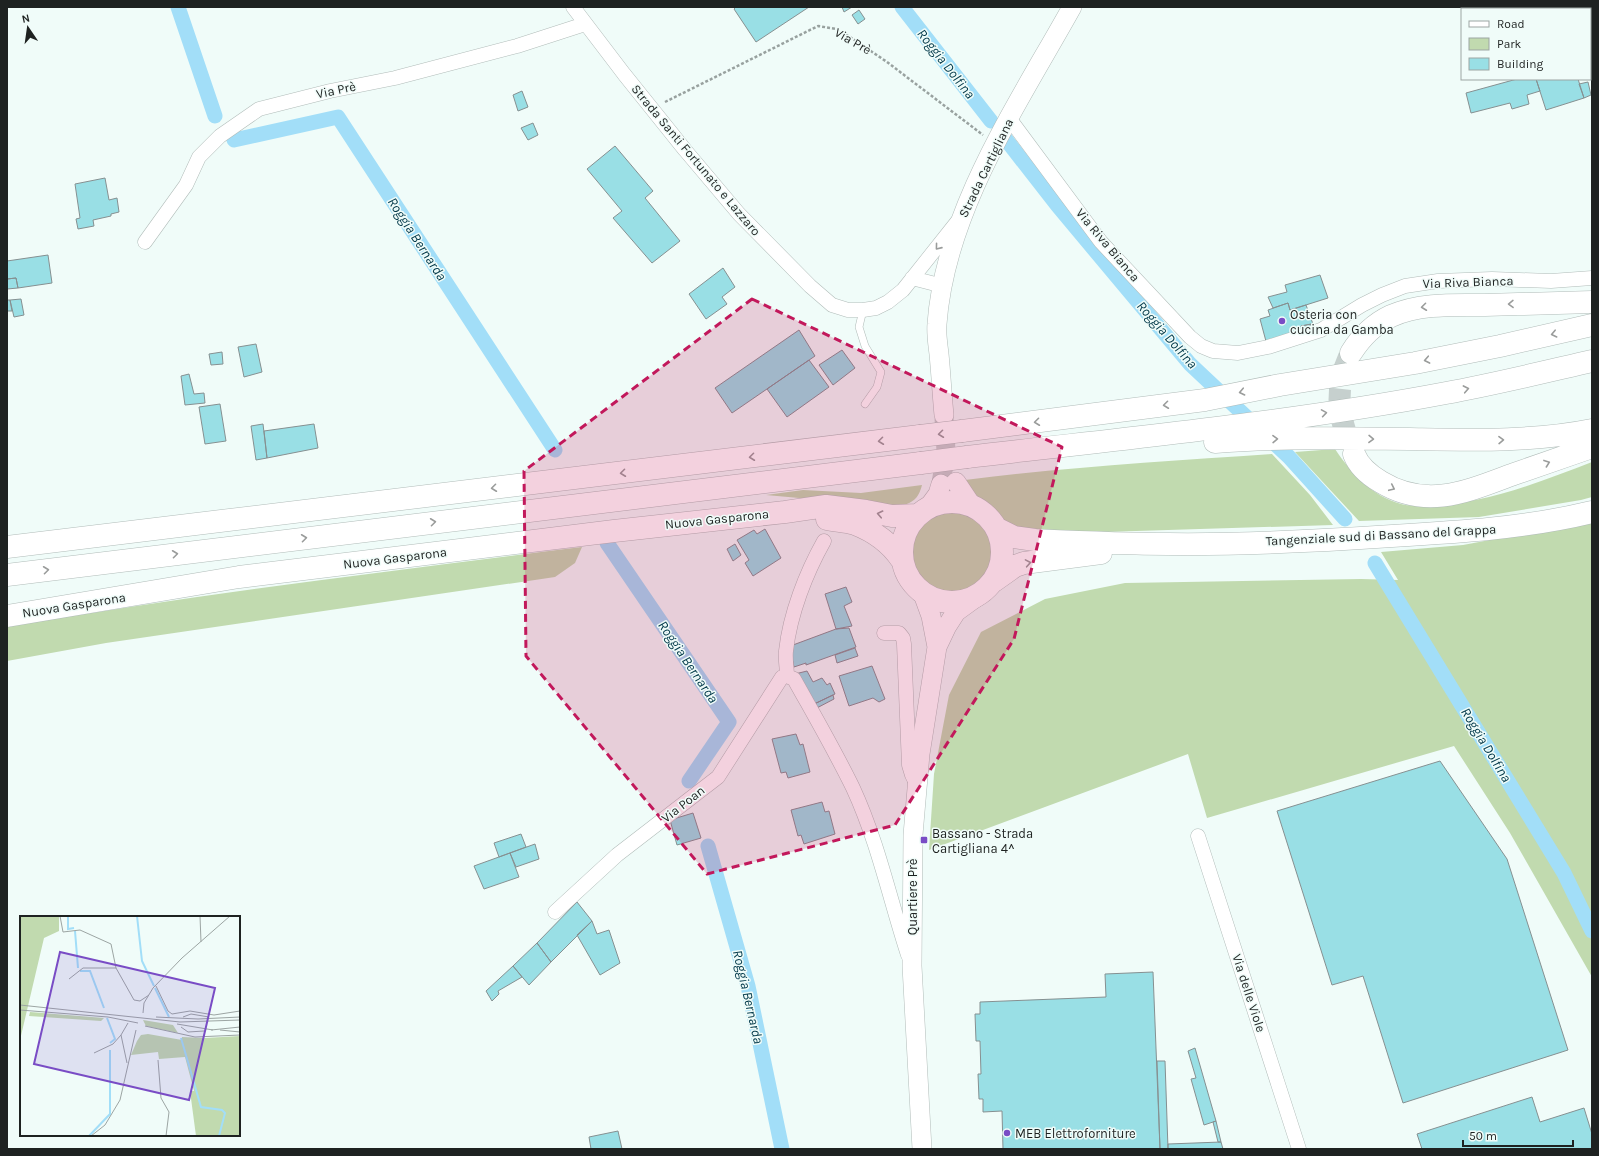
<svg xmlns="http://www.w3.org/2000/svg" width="1599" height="1156" font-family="Karla,sans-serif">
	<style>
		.green { fill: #c1daaf }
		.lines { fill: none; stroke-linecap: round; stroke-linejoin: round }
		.canal { stroke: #a2def8; stroke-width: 15 }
		.building { fill: #99dfe5; stroke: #869091 }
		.secondary-tunnel { stroke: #c6d0ce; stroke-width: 19; stroke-dasharray: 19 10; stroke-linecap: butt }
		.highway-tunnel { stroke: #c6d0ce; stroke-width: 22; stroke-dasharray: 22 11; stroke-linecap: butt }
		.lane-casing { stroke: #b1bcb9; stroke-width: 8 }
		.street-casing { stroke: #b1bcb9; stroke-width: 15 }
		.secondary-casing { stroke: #b1bcb9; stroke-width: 20 }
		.primary-casing { stroke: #b1bcb9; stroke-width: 23 }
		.highway-casing { stroke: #b1bcb9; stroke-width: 23 }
		.path { stroke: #98a19f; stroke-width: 2.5; stroke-dasharray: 3 2; stroke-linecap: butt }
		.lane { stroke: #fff; stroke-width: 7 }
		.street { stroke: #fff; stroke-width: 14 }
		.secondary { stroke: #fff; stroke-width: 19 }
		.primary { stroke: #fff; stroke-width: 22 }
		.highway { stroke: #fff; stroke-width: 22 }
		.highway-bridge-casing { stroke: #b1bcb9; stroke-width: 23; stroke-linecap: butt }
		.highway-bridge { stroke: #fff; stroke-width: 22 }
		.oneway { stroke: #9a9c9b }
		.marked { fill: #c2185b; fill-opacity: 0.2; stroke: #c2185b; stroke-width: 3; stroke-dasharray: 8 5; stroke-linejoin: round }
		.poi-dot { fill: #794cc5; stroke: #f0fcf9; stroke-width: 1.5 }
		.labels { text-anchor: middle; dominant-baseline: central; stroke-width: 3; stroke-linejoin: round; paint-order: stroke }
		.street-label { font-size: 13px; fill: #1e2221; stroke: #f0fcf9 }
		.poi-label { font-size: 13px; fill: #1e2221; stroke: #f0fcf9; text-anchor: start }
		.water-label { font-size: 14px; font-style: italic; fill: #02394a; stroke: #f0fcf9 }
		.inset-river { fill: none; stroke: #a2def8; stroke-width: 2 }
		.inset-road { fill: none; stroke: #9ca5a3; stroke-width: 1 }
		.view { fill: #794cc5; fill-opacity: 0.15; stroke: #794cc5; stroke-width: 2 }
		.inset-edge { fill: none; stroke: #1e2221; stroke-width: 2 }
	</style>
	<rect width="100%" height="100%" fill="#f0fcf9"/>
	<path class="green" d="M 1335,449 C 1351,473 1372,496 1401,504 C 1406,506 1414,505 1419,505 C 1479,507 1537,483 1592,462 L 1592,497 L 1581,500 L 1479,517 L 1359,521 L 1295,452 Z
		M 1272,454 L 1310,495 L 1333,525 L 1040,534 L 1004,526 L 989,508 L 969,491 L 965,480 C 1067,467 1169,461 1272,454 Z
		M 922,485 C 918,500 913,502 899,507 L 766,495 L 803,490 L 861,493 Z
		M912 553a40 40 0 1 1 80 0a40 40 0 1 1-80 0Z
		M 1592,521 L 1592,977 L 1510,833 L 1454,746 L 1207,818 L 1188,754 L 929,850 L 934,774 L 949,695 L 981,632 L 1045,599 L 1125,583 L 1361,579 L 1398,580 L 1381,552 L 1463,545 Z
		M 582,547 L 575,563 L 555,577 L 106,643 L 7,661 L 7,627 C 198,594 390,571 582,547 Z"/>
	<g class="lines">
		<path class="canal" d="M 178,7 L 215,116
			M 902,7 L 991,121
			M 1004,137 L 1057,205 L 1190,364 L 1289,457 L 1345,519
			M 234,140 L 338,117 L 555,450
			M 607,543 L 729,722 L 689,781
			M 1375,563 L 1564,873 L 1592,931
			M 708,846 L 748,986 L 782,1149"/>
	</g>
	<path class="building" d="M 736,7 L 809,7 L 756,42 L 734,9 Z
		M 842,7 L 852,7 L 844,12 Z
		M 859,10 L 865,19 L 858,24 L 852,15 Z
		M 1517,79 L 1536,79 L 1540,91 L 1527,95 L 1529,104 L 1512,109 L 1510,103 L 1471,113 L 1466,93 Z
		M 1536,79 L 1578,79 L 1584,98 L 1546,110 Z
		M 1588,82 L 1591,95 L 1584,98 L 1579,84 Z
		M 522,91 L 528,107 L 518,111 L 513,95 Z
		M 533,123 L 538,135 L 528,140 L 521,128 Z
		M 615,146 L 653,191 L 645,198 L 680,241 L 652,263 L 613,218 L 622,211 L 587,169 Z
		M 105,178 L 109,200 L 117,198 L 119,212 L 111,214 L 111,216 L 93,220 L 94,226 L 78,229 L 76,219 L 80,218 L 75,184 Z
		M 48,255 L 52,283 L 18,288 L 16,278 L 7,279 L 7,261 Z
		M 723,268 L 735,287 L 722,297 L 727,304 L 706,319 L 689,294 Z
		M 1320,275 L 1328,298 L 1290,310 L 1288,303 L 1273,308 L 1268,297 L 1287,292 L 1285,285 Z
		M 16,278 L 18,288 L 7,289 L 7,279 Z
		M 21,299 L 24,315 L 14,317 L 10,300 Z
		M 7,300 L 10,300 L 12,311 L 7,311 Z
		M 1288,303 L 1290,310 L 1306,305 L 1313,324 L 1301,326 L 1304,334 L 1267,345 L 1260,319 L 1270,316 L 1268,310 Z
		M 1311,324 L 1312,330 L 1303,332 L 1301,326 Z
		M 799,330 L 815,356 L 732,413 L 715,388 Z
		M 256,344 L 262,372 L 244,377 L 238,347 Z
		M 842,350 L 855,368 L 833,385 L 819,365 Z
		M 222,352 L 223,364 L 211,365 L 209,354 Z
		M 809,360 L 829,387 L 787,417 L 767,389 Z
		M 189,374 L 194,394 L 204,393 L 205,403 L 185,405 L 181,376 Z
		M 220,404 L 226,441 L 205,444 L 199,407 Z
		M 263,424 L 267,458 L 256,460 L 251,426 Z
		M 314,424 L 318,448 L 267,458 L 264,431 Z
		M 765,529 L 781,558 L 753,576 L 745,563 L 749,560 L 737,540 L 754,530 L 757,534 Z
		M 735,544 L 741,555 L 733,561 L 727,549 Z
		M 846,587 L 852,602 L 844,606 L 852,626 L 836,629 L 825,594 Z
		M 849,628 L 856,647 L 806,665 L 806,663 L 794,667 L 792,658 L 793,645 L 836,629 Z
		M 855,648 L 858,656 L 837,663 L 835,655 Z
		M 872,666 L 885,699 L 879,702 L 873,698 L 849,706 L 839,676 Z
		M 807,671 L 813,682 L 822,678 L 827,685 L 830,683 L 835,694 L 810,706 L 795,674 Z
		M 833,695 L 834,699 L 813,710 L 810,706 Z
		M 796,734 L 800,745 L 803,744 L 810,772 L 788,778 L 786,772 L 781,773 L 772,739 Z
		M 1440,761 L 1507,859 L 1568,1050 L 1403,1103 L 1363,976 L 1332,985 L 1277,811 Z
		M 822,802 L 825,812 L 829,811 L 835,834 L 804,844 L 801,835 L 798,836 L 791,810 Z
		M 693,813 L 701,838 L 677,845 L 670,820 Z
		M 521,834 L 526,847 L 499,857 L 494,843 Z
		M 535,844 L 539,859 L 516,867 L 510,853 Z
		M 510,853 L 519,877 L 484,889 L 474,866 Z
		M 577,902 L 592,921 L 551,962 L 537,943 Z
		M 592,921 L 597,934 L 609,930 L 620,963 L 600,975 L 577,935 Z
		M 537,943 L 551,962 L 529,985 L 513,966 Z
		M 513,966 L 522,977 L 498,991 L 499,994 L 492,1001 L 486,991 Z
		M 1153,972 L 1160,1149 L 1003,1149 L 1002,1111 L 983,1112 L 983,1099 L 979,1099 L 978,1074 L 981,1074 L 980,1041 L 976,1041 L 975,1014 L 980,1014 L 980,1002 L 1106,997 L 1105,974 Z
		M 1195,1048 L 1216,1121 L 1204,1125 L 1191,1079 L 1196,1078 L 1188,1051 Z
		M 1157,1061 L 1165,1061 L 1168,1149 L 1160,1149 Z
		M 1532,1097 L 1540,1122 L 1584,1108 L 1592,1134 L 1592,1149 L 1422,1149 L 1417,1134 Z
		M 1216,1121 L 1221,1142 L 1218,1142 L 1213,1122 Z
		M 618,1131 L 622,1149 L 591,1149 L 589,1137 Z
		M 1221,1142 L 1223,1149 L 1168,1149 L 1168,1144 Z"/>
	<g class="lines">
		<path class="secondary-tunnel" d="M 941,484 L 946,451 L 944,418"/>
		<path class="highway-tunnel" d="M 1349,357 C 1333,393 1339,420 1354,454"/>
		<defs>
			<path id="lane" d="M 863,310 L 859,327 L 865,346 L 881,372 L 877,387 L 865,404"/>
			<path id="street" d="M 573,7 L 624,74 L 685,150 L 739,214 L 810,286 L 832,305 L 848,310 L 863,310 L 876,308 L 888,302 L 903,290 L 957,222
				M 1009,118 L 1101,242 L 1190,337 L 1201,346 L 1213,351 L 1238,353 L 1268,347 L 1321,330 L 1362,305 L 1382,295 L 1405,286 L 1438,281 L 1492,279 L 1551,281 L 1592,278
				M 145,242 L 186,185 L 199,157 L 220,136 L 259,109 L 330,91 L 395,78 L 517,46 L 585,24
				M 912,278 L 943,286
				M 884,633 L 899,633 L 903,638 L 904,644 L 909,765 L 912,775 L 916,783
				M 787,676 C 787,668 785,659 786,651 C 790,614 806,573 824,541
				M 1198,836 L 1299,1149
				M 555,912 L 617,855 L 718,777 L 782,677 L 787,676 L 794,679 C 814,715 835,751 853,788 C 878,842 890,900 908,955"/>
			<path id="secondary" d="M 944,415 C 942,395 941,374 939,354 C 938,345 936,334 937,324 C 945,211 1018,104 1072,7
				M 956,482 L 972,506
				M 927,509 L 938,494 L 941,484
				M 923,594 L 931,616 L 937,647
				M 922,1149 L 912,966 L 913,835 L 920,754 L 937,647 L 947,626 L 956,612 L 978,596"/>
			<path id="primary" d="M902 552a50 50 0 1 1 100 0a50 50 0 1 1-100 0Z
				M 827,519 C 836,521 847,521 855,524 C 873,531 890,543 901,559
				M 996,528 L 1014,537 L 1035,540 C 1080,542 1124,544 1168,544 C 1243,545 1317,541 1392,536 C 1459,532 1526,528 1592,512
				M 994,581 L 1015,566 L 1024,563 L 1101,553
				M 7,616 L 239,577 L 614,531 L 785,512 L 826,506 L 866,511 L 892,516 L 918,515"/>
			<path id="highway" d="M 1351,353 C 1361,337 1374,324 1391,316 C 1420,303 1454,305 1485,305 C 1520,304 1556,303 1592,302
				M 962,431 L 1205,400 L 1280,385 L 1415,363 L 1500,346 L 1592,325
				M 1215,442 C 1280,437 1345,438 1410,439 C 1471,440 1532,442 1592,430
				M 1354,454 C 1359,467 1369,475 1381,482 C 1427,510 1468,491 1514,474 C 1540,465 1566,456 1592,447
				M 967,457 C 1127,438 1288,423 1446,393 C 1495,384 1544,372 1592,361
				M 7,547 L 920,436
				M 7,575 L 921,463"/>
		</defs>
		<use href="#lane" class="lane-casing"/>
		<use href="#street" class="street-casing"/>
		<use href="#secondary" class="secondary-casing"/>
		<use href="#primary" class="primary-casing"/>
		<use href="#highway" class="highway-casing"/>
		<path class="path" d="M 665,102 L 818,26 L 837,29 L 853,39 L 887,62 L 983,135"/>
		<use href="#lane" class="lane"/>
		<use href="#street" class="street"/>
		<use href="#secondary" class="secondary"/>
		<use href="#primary" class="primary"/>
		<use href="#highway" class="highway"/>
		<defs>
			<path id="highway-bridge" d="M 920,436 L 962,431
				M 921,463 L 967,457"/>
		</defs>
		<use href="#highway-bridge" class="highway-bridge-casing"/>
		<use href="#highway-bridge" class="highway-bridge"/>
	</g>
	<defs><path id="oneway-chevron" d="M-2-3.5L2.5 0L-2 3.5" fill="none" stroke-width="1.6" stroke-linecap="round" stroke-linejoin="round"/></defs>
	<g class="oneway">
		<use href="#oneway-chevron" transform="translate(938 247) rotate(129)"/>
		<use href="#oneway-chevron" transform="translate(1511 304) rotate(179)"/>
		<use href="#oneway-chevron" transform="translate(1424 307) rotate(173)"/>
		<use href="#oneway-chevron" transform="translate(1554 334) rotate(167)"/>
		<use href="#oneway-chevron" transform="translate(1427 360) rotate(169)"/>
		<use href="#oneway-chevron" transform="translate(1466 389) rotate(-11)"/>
		<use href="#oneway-chevron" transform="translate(1242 392) rotate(168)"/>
		<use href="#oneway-chevron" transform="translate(1166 405) rotate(173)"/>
		<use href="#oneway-chevron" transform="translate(1324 413) rotate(-9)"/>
		<use href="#oneway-chevron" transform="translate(1037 422) rotate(173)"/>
		<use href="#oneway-chevron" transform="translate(941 434) rotate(173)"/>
		<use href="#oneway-chevron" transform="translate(1275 439) rotate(-1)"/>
		<use href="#oneway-chevron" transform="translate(1371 439) rotate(1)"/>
		<use href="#oneway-chevron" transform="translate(1501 440) rotate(-1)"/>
		<use href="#oneway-chevron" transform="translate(881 441) rotate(173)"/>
		<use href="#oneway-chevron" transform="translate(752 457) rotate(173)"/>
		<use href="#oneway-chevron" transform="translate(1547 463) rotate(-20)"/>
		<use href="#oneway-chevron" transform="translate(623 473) rotate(173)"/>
		<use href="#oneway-chevron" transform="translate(494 488) rotate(173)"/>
		<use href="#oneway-chevron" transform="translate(1392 488) rotate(25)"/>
		<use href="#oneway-chevron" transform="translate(880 514) rotate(-168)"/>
		<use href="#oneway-chevron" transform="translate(433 522) rotate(-7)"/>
		<use href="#oneway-chevron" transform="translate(304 538) rotate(-7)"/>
		<use href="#oneway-chevron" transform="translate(175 554) rotate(-7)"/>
		<use href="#oneway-chevron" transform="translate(1028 563) rotate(-10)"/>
		<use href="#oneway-chevron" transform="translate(46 570) rotate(-7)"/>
	</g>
	<path class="marked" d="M 752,299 L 1062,447 L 1014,639 L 895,825 L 707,874 L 526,656 L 524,471 Z"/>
	<g class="poi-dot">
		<circle cx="1282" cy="321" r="4"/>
		<rect x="920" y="836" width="8" height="8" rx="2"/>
		<circle cx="1007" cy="1133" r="4"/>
	</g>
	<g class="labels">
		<g class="street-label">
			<text transform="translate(853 41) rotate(30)">Via Prè</text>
			<text transform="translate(336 90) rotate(-12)">Via Prè</text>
			<text transform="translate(696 160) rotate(50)">Strada Santi Fortunato e Lazzaro</text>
			<text transform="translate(986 168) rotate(-64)">Strada Cartigliana</text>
			<text transform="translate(1108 245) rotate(50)">Via Riva Bianca</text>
			<text transform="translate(1468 282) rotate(-2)">Via Riva Bianca</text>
			<text transform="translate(717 519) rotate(-6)">Nuova Gasparona</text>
			<text transform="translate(1381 535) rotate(-3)">Tangenziale sud di Bassano del Grappa</text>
			<text transform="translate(395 558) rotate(-7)">Nuova Gasparona</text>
			<text transform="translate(74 605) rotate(-9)">Nuova Gasparona</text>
			<text transform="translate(683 804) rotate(-38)">Via Poan</text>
			<text transform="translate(912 897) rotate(-90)">Quartiere Prè</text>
			<text transform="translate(1249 993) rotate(72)">Via delle Viole</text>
		</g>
		<g class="poi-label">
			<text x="1290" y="314">Osteria con<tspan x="1290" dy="15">cucina da Gamba</tspan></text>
			<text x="932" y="833">Bassano - Strada<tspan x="932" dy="15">Cartigliana 4^</tspan></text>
			<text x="1015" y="1133">MEB Elettroforniture</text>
		</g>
		<g class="water-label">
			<text transform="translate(946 64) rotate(52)">Roggia Dolfina</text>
			<text transform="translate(417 239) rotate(57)">Roggia Bernarda</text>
			<text transform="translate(1167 335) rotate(49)">Roggia Dolfina</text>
			<text transform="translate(688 662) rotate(56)">Roggia Bernarda</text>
			<text transform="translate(1486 745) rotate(59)">Roggia Dolfina</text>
			<text transform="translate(748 997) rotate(77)">Roggia Bernarda</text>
		</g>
	</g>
	<g transform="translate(20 916)">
		<rect width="220" height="220" fill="#f0fcf9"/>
		<path d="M 0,0 L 39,0 L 39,15 L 24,22 L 0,124 ZM 10,96 L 84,102 L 81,105 L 9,100 ZM 123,104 L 153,109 L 158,117 L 126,110 ZM 128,118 L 162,124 L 162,121 L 185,122 L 220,120 L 220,220 L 176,220 L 170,175 L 174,175 L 165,141 L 139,143 L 138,136 L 111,139 L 117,125 L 121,119 Z" fill="#c1daaf"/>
		<path class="inset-river" d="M 48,0 L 48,13 L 54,12M 117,0 L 122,45 L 134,70M 55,15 L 58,52M 60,55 L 70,55 L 84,92M 135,72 L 149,101M 87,102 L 95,123 L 90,127M 161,122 L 181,191 L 202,194 L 205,197 L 199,220M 69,220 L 90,198 L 90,134"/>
		<path class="inset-road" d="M 40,0 L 43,16 L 60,14 L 91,28 L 96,52 L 114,84 L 120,85 L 129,79M 180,0 L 181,26M 49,63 L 63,52 L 96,52M 136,70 L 148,95 L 152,98 L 170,95 L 194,99 L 220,95M 0,89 L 160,106 L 220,104M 0,94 L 88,101 L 118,107M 123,97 L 124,87 L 133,72 L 162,42 L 210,0M 136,101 L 178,103 L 220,101M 163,101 L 171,98 L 189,101M 157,108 L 193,114M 125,110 L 175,121 L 220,119M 161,111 L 168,116 L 184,115M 191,114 L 220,111M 200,114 L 220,116M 101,119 L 108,107M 74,137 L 93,128 L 101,119 L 107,147M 138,144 L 141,182 L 149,196 L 146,220M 71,220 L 85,209 L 100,184 L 116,114"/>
		<path class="view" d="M 40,36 L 195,72 L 169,184 L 14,148 Z"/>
		<rect width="220" height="220" class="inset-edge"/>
	</g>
	<rect width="1599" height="1156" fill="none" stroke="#1e2221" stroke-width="16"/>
	<rect x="1461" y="8" width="130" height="72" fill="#f0fcf9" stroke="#9ca5a3"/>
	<rect x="1469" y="21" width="20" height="6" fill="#ffffff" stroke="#9ca5a3"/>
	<text x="1497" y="28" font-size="12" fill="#1e2221">Road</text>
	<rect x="1469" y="38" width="20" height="12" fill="#c1daaf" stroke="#9ca5a3"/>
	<text x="1497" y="48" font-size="12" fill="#1e2221">Park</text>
	<rect x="1469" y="58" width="20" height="12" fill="#99dfe5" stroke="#9ca5a3"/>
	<text x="1497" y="68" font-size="12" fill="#1e2221">Building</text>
	<g transform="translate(28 28) rotate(347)" stroke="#f0fcf9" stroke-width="3" paint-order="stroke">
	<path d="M0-3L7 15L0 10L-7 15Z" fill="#1e2221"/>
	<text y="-6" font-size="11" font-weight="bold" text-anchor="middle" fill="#1e2221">N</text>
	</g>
	<path d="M1463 1140v6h110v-6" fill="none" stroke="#1e2221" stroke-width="2"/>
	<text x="1469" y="1140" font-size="12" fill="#1e2221" stroke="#f0fcf9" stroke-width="3" paint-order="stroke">50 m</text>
</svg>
